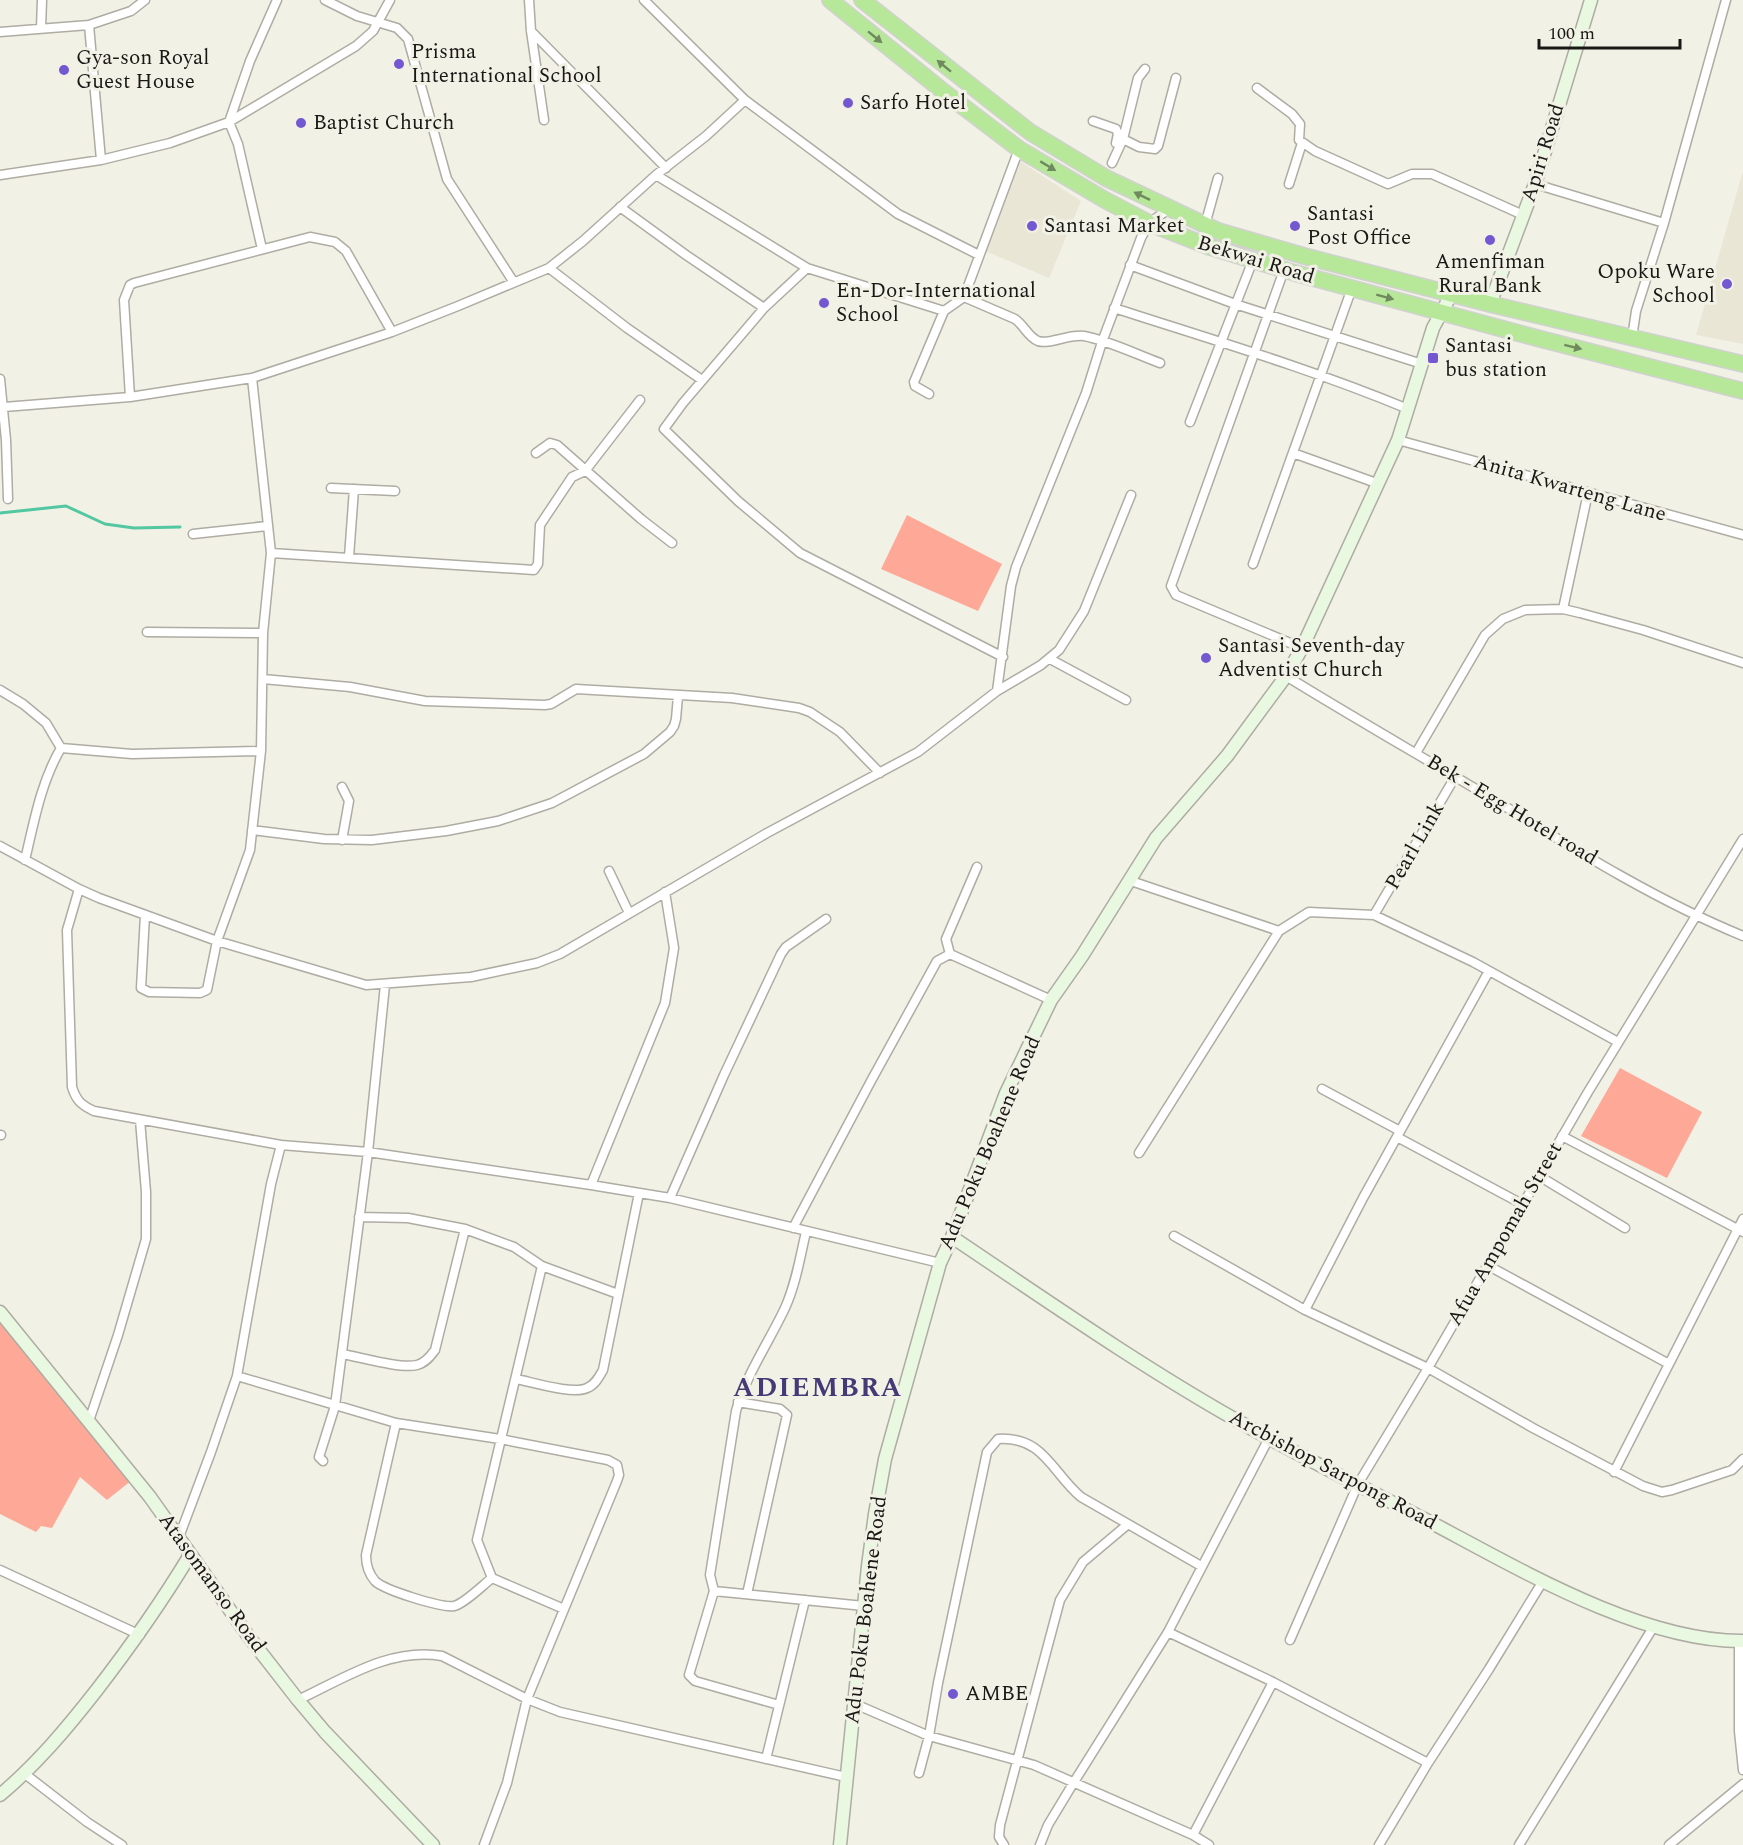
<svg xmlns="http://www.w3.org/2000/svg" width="1743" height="1845" font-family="Spectral,serif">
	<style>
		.built { fill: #e9e6d5 }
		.green { fill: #fea897 }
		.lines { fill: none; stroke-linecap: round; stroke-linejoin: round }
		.stream { stroke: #53c7a1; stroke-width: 3 }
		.street-casing { stroke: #aeaca3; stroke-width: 11 }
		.secondary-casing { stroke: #aeaca3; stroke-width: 15 }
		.highway-casing { stroke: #d1d1d0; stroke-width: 18 }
		.street { stroke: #fff; stroke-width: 8 }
		.secondary { stroke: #e9f8e1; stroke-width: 12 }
		.highway { stroke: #b7e89a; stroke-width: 15 }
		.oneway { fill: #708a5e }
		.poi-dot { fill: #7358d2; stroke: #f2f1e6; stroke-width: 2 }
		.labels { text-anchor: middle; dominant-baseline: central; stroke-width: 6; stroke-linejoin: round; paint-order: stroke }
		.poi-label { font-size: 21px; fill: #191815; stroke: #f2f1e6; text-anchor: start }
		.street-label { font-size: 21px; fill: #191815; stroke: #f2f1e6 }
		.district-label { font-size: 27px; font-weight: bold; letter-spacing: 1.5px; fill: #443a76; stroke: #f2f1e6 }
	</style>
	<rect width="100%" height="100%" fill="#f2f1e6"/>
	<path class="built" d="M 1018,160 L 1081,201 L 1049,278 L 983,250 Z
		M 1743,171 L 1743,344 L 1696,335 Z"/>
	<path class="green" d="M 907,515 L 1002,564 L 978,611 L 881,569 Z
		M 1620,1068 L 1702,1112 L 1667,1178 L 1581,1136 Z
		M 0,1313 L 132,1480 L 107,1500 L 80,1477 L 52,1528 L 41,1526 L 36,1532 L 0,1514 Z"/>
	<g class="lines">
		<path class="stream" d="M 0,513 L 66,506 L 105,524 L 134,528 L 180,527"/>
		<defs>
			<path id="street" d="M 325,0 L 357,16 L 397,28 L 408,39 L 447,179 L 513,281
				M 529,0 L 531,31 L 544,120
				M 644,0 L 745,100 L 898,214 L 979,255
				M 89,25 L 101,160
				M 41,28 L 42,0
				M 531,31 L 666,168
				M 0,32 L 89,25 L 131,11 L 145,0
				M 1257,88 L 1292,114 L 1300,124 L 1299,140 L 1315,151 L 1388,184 L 1412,174 L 1432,174 L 1523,215
				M 1093,121 L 1116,129 L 1118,134 L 1116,143
				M 1123,139 L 1139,147 L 1155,149 L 1158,146 L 1176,78
				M 1112,163 L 1123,139 L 1138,78 L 1145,69
				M 0,175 L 101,160 L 170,143 L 229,122 L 356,46 L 373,31 L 390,0
				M 656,175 L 807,268 L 944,311
				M 1289,184 L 1302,143
				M 1535,184 L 1664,223
				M 620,207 L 686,255 L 764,308
				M 1205,225 L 1218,178
				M 262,249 L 238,144 L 229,122 L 250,61 L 277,0
				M 1130,265 L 1235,304 L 1422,364
				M 549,268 L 627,328 L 702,380
				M 807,268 L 764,308 L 683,403 L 664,429 L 738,501 L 800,553 L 1003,657
				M 1284,270 L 1171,586 L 1176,595 L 1302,648
				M 964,297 L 1015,319 C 1024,325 1028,337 1038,341 C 1049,345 1068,334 1084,336 C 1107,340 1138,355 1160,363
				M 964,297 L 1019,149
				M 1114,308 C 1213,340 1312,369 1408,409
				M 1632,338 L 1636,311 L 1664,223 L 1726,0
				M 0,379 L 6,440 L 8,499
				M 929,394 L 915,386 L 914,382 L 944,311 L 964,297
				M 130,397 L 124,300 L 130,285 L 134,283 L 310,237 L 335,242 L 346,251 L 392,332
				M 4,407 L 130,397 L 252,378 L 392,332 L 458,306 L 549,268 L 583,241 L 656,175 L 706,136 L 745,100
				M 1190,422 L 1253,260
				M 1398,440 L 1743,535
				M 536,453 L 550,443 L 557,445 L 641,519 L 672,543
				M 1293,453 L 1379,484
				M 331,488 L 395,491
				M 193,534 L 267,526
				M 271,553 L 534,570 L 538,564 L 540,525 L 572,477 L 585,471 L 640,400
				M 349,557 L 354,489
				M 1253,564 L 1352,288
				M 1563,609 L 1588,493
				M 147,632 L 263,633
				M 1050,659 L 1126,700
				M 1286,676 C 1359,721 1433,763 1506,807 C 1582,854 1660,902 1743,936
				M 263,679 L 350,687 L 425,701 L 545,705 L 551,704 L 576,689 L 732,698 L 799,708 L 810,712 L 840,732 L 880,773
				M 0,690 L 23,704 L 46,723 L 61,748
				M 997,691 L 1041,665 L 1059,650 L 1084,611 L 1131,495
				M 1416,753 L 1485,635 L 1503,619 L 1525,610 L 1563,609 L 1580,613 L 1643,630 L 1743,663
				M 342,787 L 349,801 L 342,840
				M 252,830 L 324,839 L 372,840 L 446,831 L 498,821 L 552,803 L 644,754 L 670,732 L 674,726 L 676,719 L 678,696
				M 0,846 L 79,889 L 99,898 L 217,941 L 366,985 L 471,977 L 537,963 L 560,954 L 767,833 L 918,752 L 997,691 L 1011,586 L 1016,567 L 1086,393 L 1102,342 L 1141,238 L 1149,223 L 1169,209
				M 25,860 C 34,822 41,782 61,748 L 132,754 L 261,751
				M 609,871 L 629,913
				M 1131,881 L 1279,931 L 1309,912 L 1374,915 L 1473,962 L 1618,1042
				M 79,889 L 67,930 L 72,1087 C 76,1100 81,1105 94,1111 L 281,1145
				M 145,915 L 141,988 L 149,992 L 200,993 L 207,990 L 217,941 L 250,850 L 261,751 L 263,633 L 271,553 L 252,378
				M 1374,915 L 1455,777
				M 950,954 L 1051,1000
				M 1322,1089 L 1400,1131
				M 0,1135 L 1,1135
				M 1562,1136 L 1743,1232
				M 1397,1137 L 1522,1204
				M 1139,1153 L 1279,931
				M 1539,1176 L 1625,1228
				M 591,1185 L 665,1003 L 674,948 L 665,892
				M 670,1198 L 724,1075 L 781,954 L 786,947 L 826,919
				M 359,1217 L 408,1218 L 465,1229 L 514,1247 L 542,1266 L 618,1294
				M 793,1228 L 871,1081 L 937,961 L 950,954 L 946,939 L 977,867
				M 1174,1236 L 1305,1310 L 1428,1368 L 1533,1428 L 1643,1486 L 1662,1492 L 1672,1490 L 1732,1470 L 1743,1459
				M 1487,1265 L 1669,1364
				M 542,1266 L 477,1540 L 492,1578 L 564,1609
				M 1305,1310 L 1363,1198 L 1489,971
				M 342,1354 C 360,1357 400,1369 417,1365 C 425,1363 430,1357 435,1350 L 465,1229
				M 237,1376 L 396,1423 L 500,1439 L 608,1460 L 617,1465 L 619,1475 L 617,1481 L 527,1699 L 507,1783 L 484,1845
				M 516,1379 C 532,1382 573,1395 587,1388 C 595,1385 599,1377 603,1370 L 639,1193
				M 738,1402 L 780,1409 L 787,1415 L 747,1594
				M 89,1421 L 118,1335 L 146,1239 L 146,1192 L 140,1120
				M 396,1423 L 366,1555 C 366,1565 368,1573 375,1581 C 384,1590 441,1608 454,1606 C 464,1604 483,1585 492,1578
				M 323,1461 L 319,1457 L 335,1406 L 368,1152 L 385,985
				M 1614,1472 L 1743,1219
				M 179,1537 L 211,1452 L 237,1376 L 271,1184 L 281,1145 L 368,1152 L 591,1185 L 670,1198 L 940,1263
				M 0,1570 L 140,1635
				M 714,1591 L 864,1606
				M 1168,1632 L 1273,1682 L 1428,1763
				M 1290,1640 L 1358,1484 L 1428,1368 L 1588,1092 L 1743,839
				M 1739,1641 L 1739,1731 L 1743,1770
				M 298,1700 C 343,1679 390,1647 442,1656 L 527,1699 L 560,1712 L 846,1777
				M 855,1704 L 929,1736 L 1034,1765 L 1193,1835 L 1209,1845
				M 779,1705 L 695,1681 L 689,1675 L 714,1591 L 710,1575 L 736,1411 C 746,1375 769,1342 785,1308 C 796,1284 800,1257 806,1232
				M 766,1759 L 805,1600
				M 919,1773 L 929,1736 L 938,1683 L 987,1452 L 998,1439 C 1044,1436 1052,1473 1081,1497 L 1201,1566
				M 25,1774 L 87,1822 L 122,1845
				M 1193,1835 L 1273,1682
				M 1004,1845 L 999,1837 L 1000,1825 L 1060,1600 L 1083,1562 L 1127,1525
				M 1040,1845 L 1048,1825 L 1074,1782 L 1168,1632 L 1269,1438
				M 1379,1845 L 1428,1763 L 1489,1669 L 1543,1581
				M 1519,1845 L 1654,1626
				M 1669,1845 L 1743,1784"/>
			<path id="secondary" d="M 1490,304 L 1535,184 L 1591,0
				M 952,1237 C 1046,1300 1139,1365 1238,1421 C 1301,1457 1367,1489 1432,1523 C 1519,1569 1642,1642 1743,1641
				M 0,1312 L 150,1497 L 249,1637 L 298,1700 L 325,1732 L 433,1845
				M 0,1795 C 37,1764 67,1728 96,1691 C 130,1647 161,1603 190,1555
				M 840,1845 L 868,1566 L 875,1514 L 885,1459 L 940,1263 L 952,1237 L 1006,1093 L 1051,1000 L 1082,956 L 1156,838 L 1227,756 L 1286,676 L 1302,648 L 1398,440 L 1433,328 L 1452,293"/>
			<path id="highway" d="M 830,0 L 944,92 L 1019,149 L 1105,200 L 1149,223 L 1210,247 L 1295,273 L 1533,337 L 1743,391
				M 862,0 L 1030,132 L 1106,178 L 1218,231 L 1304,256 L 1490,304 L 1743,364"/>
		</defs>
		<use href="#street" class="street-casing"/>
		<use href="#secondary" class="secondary-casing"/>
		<use href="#highway" class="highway-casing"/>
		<use href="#street" class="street"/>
		<use href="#secondary" class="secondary"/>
		<use href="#highway" class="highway"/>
	</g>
	<defs><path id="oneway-solid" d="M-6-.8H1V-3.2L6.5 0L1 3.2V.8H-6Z" transform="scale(1.5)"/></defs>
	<g class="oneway">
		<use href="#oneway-solid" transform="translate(875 37) rotate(39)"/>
		<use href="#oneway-solid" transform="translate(944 66) rotate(-141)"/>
		<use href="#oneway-solid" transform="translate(1048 166) rotate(31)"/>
		<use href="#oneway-solid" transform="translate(1142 196) rotate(-154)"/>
		<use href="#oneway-solid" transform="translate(1385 297) rotate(15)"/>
		<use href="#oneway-solid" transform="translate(1573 347) rotate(14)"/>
	</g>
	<g class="poi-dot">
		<circle cx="399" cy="64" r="6"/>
		<circle cx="64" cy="70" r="6"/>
		<circle cx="848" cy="103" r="6"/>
		<circle cx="301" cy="123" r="6"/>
		<circle cx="1032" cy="226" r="6"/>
		<circle cx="1295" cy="226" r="6"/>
		<circle cx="1490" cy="240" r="6"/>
		<circle cx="1727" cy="284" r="6"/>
		<circle cx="824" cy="303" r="6"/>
		<rect x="1427" y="352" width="12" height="12" rx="3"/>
		<circle cx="1206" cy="658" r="6"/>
		<circle cx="953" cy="1694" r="6"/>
	</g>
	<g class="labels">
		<g class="poi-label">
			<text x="411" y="52">Prisma<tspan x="411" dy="24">International School</tspan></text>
			<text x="76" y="58">Gya-son Royal<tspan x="76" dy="24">Guest House</tspan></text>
			<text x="860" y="103">Sarfo Hotel</text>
			<text x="313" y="123">Baptist Church</text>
			<text x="1307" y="214">Santasi<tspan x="1307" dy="24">Post Office</tspan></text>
			<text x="1044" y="226">Santasi Market</text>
			<text x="1490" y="262" text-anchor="middle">Amenfiman<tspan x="1490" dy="24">Rural Bank</tspan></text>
			<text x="1715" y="272" text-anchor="end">Opoku Ware<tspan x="1715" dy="24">School</tspan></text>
			<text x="836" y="291">En-Dor-International<tspan x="836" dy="24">School</tspan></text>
			<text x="1445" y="346">Santasi<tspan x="1445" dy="24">bus station</tspan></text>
			<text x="1218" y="646">Santasi Seventh-day<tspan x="1218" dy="24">Adventist Church</tspan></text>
			<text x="965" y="1694">AMBE</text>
		</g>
		<g class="street-label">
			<text transform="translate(1543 153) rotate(-73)">Apiri Road</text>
			<text transform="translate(1256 260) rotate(17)">Bekwai Road</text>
			<text transform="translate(1570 488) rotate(16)">Anita Kwarteng Lane</text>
			<text transform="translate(1512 810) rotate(31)">Bek - Egg Hotel road</text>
			<text transform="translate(1415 846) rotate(-60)">Pearl Link</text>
			<text transform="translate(990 1143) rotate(-67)">Adu Poku Boahene Road</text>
			<text transform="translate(1505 1234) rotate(-60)">Afua Ampomah Street</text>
			<text transform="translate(1333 1470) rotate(28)">Arcbishop Sarpong Road</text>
			<text transform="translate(212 1583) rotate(54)">Atasomanso Road</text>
			<text transform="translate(866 1610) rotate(-83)">Adu Poku Boahene Road</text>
		</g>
		<g class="district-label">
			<text x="818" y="1388">ADIEMBRA</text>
		</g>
	</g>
	<path d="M1539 39v9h141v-9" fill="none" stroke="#191815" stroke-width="3"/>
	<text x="1548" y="39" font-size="18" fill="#191815" stroke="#f2f1e6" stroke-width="4.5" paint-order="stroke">100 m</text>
</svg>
